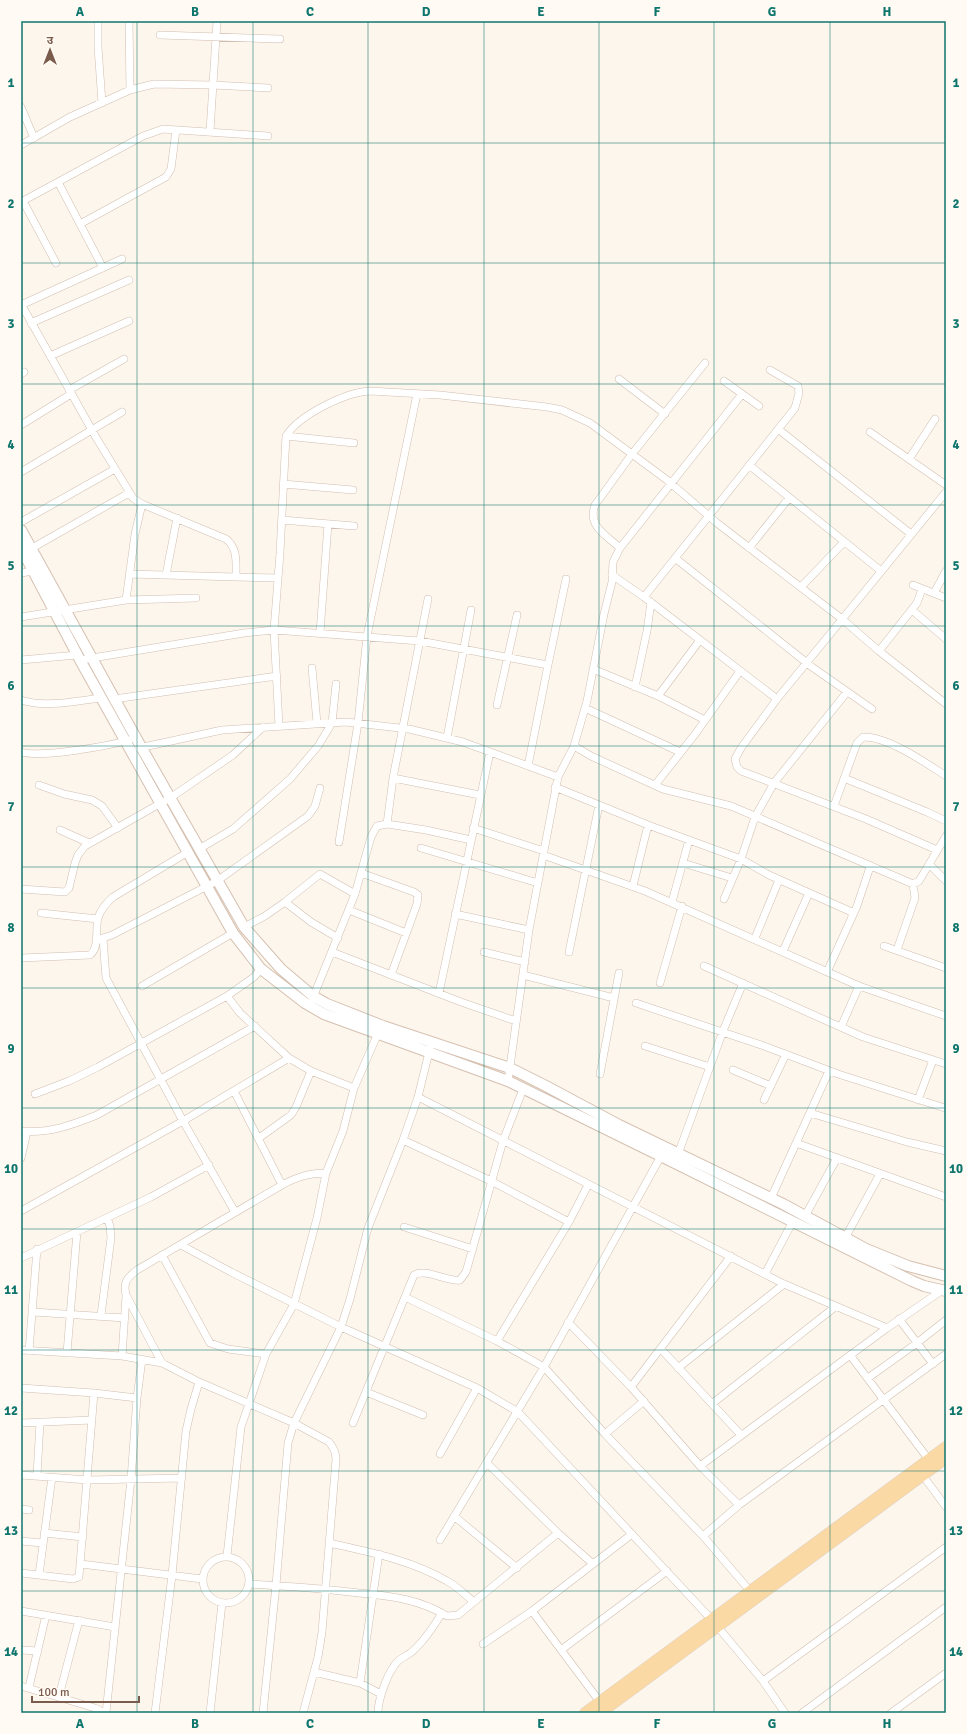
<svg xmlns="http://www.w3.org/2000/svg" width="967" height="1734" font-family="Signika,'Noto Sans Devanagari',sans-serif">
	<style>
		.lines { fill: none; stroke-linecap: round; stroke-linejoin: round }
		.street-casing { stroke: #d1beb0; stroke-width: 8 }
		.secondary-casing { stroke: #d6c0b0; stroke-width: 12 }
		.primary-casing { stroke: #dad1cd; stroke-width: 12 }
		.street { stroke: #fff; stroke-width: 7 }
		.secondary { stroke: #fff; stroke-width: 10 }
		.primary { stroke: #fbd9a5; stroke-width: 11 }
		.grid { fill: none; stroke: #0f766e; stroke-width: 1; stroke-opacity: 0.55 }
		.neatline { fill: none; stroke: #0f766e; stroke-width: 1.5 }
		.grid-label { font-size: 13px; text-anchor: middle; font-weight: bold; fill: #0f766e }
	</style>
	<rect width="100%" height="100%" fill="#fdf6ec"/>
	<g class="lines">
		<defs>
			<path id="street" d="M 98,21 L 98,47 L 102,103
				M 129,21 L 130,90
				M 160,35 L 280,39
				M 21,107 L 34,138
				M 210,131 L 217,21
				M 21,145 L 70,117 L 130,90 L 154,84 L 213,85 L 268,88
				M 58,182 L 103,268
				M 23,201 L 56,263
				M 21,202 L 143,136 L 163,129 L 268,136
				M 80,224 L 166,177 L 171,169 L 176,130
				M 21,304 L 97,439 L 133,498 L 142,504 L 226,539 C 238,548 236,563 236,577 L 278,578
				M 21,305 L 122,259
				M 31,323 L 129,280
				M 50,356 L 129,321
				M 21,374 L 24,372
				M 619,379 L 665,414
				M 724,381 L 759,406
				M 69,390 L 124,359
				M 21,425 L 71,394
				M 778,429 L 911,534
				M 870,432 L 946,485
				M 286,436 L 354,443
				M 909,459 L 935,419
				M 749,465 L 881,571
				M 21,472 L 122,412
				M 283,484 L 353,490
				M 282,520 L 354,526
				M 21,522 L 115,469
				M 620,548 C 606,535 587,526 595,505 L 632,454 L 705,363
				M 749,548 L 789,498
				M 27,551 L 129,493
				M 675,558 L 812,667 L 872,709
				M 21,573 L 33,571
				M 129,574 L 236,577
				M 166,575 L 177,518
				M 612,575 L 644,597 L 777,699
				M 913,585 L 946,598
				M 801,587 L 844,542
				M 934,593 L 946,571
				M 644,597 L 795,408 L 799,393 L 798,386 L 770,370
				M 126,600 L 135,534 L 142,504
				M 912,610 L 946,639
				M 21,617 L 126,600 L 196,598
				M 320,633 L 328,524
				M 879,651 L 917,603 L 922,589
				M 21,660 L 77,655
				M 80,660 L 244,633 L 274,630 L 420,641 L 548,665 L 528,766
				M 548,665 L 566,579
				M 312,668 L 317,723
				M 593,669 L 658,696 L 705,720
				M 635,687 L 647,631 L 651,602
				M 658,696 L 700,640
				M 114,699 L 277,676
				M 21,700 C 46,708 75,701 101,698
				M 497,705 L 517,615
				M 585,708 L 680,752
				M 279,726 L 274,630 L 280,553 L 286,436 C 299,415 346,392 370,391 L 440,395 L 547,407 L 562,410 L 590,423 L 667,480 L 717,523 L 842,619 L 879,651 L 946,704
				M 447,738 L 471,610
				M 574,746 L 587,701 L 604,614 L 612,582 L 613,562 L 620,548 L 742,394
				M 139,748 L 222,730 L 346,722 L 409,729 L 463,742 L 558,777 L 529,930 L 508,1081
				M 21,752 C 41,758 108,746 129,740
				M 558,777 L 574,746 L 591,756 L 663,789 L 731,806 L 913,884 L 919,881 L 946,836
				M 393,778 L 480,795
				M 844,778 L 927,812 L 946,821
				M 39,785 L 64,794 L 92,800 L 102,806 L 118,828
				M 655,785 L 696,733 L 740,671
				M 555,787 L 648,825 L 741,859 L 769,875 L 854,913
				M 834,806 L 857,743 L 863,737 C 887,736 926,763 946,776
				M 387,824 L 426,830 L 471,840
				M 473,828 L 544,851
				M 60,830 L 89,843
				M 339,842 L 358,723 L 367,636 L 417,394
				M 421,848 L 538,883
				M 199,849 L 233,829 L 290,779 L 318,746 L 332,723 L 336,684
				M 937,850 L 866,819 L 741,771 L 737,767 L 735,759 L 741,748 L 777,699 L 946,492
				M 543,855 L 645,891 L 859,986 L 946,1016
				M 683,863 L 732,878
				M 929,864 L 946,881
				M 361,873 L 414,892 L 418,895 L 417,904 L 391,975
				M 633,886 L 648,825
				M 21,889 L 65,892 L 69,888 L 75,863 L 78,855 L 85,846 L 170,798 L 233,755 L 263,727
				M 724,899 L 741,859 L 755,817 L 774,783 L 847,692
				M 285,902 L 311,922 L 338,938
				M 672,902 L 689,840
				M 349,910 L 406,933
				M 41,913 L 98,919
				M 455,914 L 529,930
				M 244,927 L 265,916 L 285,902 L 320,874 L 355,894
				M 103,938 L 106,978 L 183,1121 L 235,1212
				M 755,938 L 779,880
				M 96,940 L 112,935 L 217,881 L 308,816 L 315,806 L 320,788
				M 884,946 L 946,968
				M 897,950 L 915,898 L 913,884
				M 783,951 L 809,893
				M 332,952 L 461,1002 L 516,1021
				M 484,952 L 525,962
				M 569,952 L 599,805
				M 21,958 L 90,955 C 100,947 95,929 98,918 C 101,909 106,903 113,897 L 188,852
				M 704,966 L 863,1037 L 946,1064
				M 827,972 L 857,906 L 870,867
				M 523,975 L 614,998
				M 660,983 L 682,906
				M 142,986 L 233,933
				M 439,993 L 490,752
				M 227,996 L 240,1013 L 289,1058 L 311,1071 L 354,1088
				M 312,1000 L 355,894 L 371,837 L 377,826 L 387,824 L 393,778 L 428,599
				M 636,1003 L 764,1046 L 838,1074 L 945,1108
				M 841,1027 L 859,986
				M 645,1046 L 710,1067
				M 733,1070 L 771,1086
				M 600,1074 L 619,973
				M 234,1091 L 282,1185
				M 35,1094 L 69,1081 L 98,1067 L 227,996 L 254,977 L 261,969
				M 418,1097 L 784,1284 L 887,1328
				M 764,1100 L 786,1054
				M 918,1100 L 933,1060
				M 810,1113 L 907,1142 L 946,1151
				M 21,1131 C 48,1134 72,1125 97,1115 L 255,1026
				M 259,1138 L 291,1115 L 296,1107 L 311,1071
				M 403,1140 L 491,1181 L 569,1222
				M 796,1143 L 946,1197
				M 677,1157 L 723,1031 L 743,983
				M 21,1158 L 27,1132
				M 771,1198 L 829,1071
				M 21,1211 L 183,1121 L 289,1058
				M 805,1216 L 837,1158
				M 404,1227 L 473,1249
				M 845,1238 L 880,1174
				M 181,1245 L 231,1272 L 341,1327 L 477,1388 L 518,1412 L 712,1620 L 763,1681 L 785,1713
				M 162,1255 L 210,1343 L 228,1349 L 266,1354
				M 21,1258 L 151,1197 L 209,1165
				M 765,1274 L 793,1221
				M 405,1297 L 497,1341 L 544,1367 L 605,1434 L 703,1536 L 751,1592
				M 33,1312 L 125,1318
				M 101,1315 L 111,1238 L 110,1226 L 107,1218
				M 899,1319 L 933,1364
				M 568,1322 L 631,1387 L 700,1466 L 739,1505
				M 497,1341 L 569,1222 L 588,1185
				M 661,1349 L 741,1435
				M 21,1350 L 122,1356 L 162,1363 L 199,1382 L 294,1423 L 329,1442 C 334,1448 336,1452 336,1459 L 322,1632 L 318,1657 L 303,1713
				M 29,1351 L 37,1249
				M 67,1353 L 77,1232
				M 850,1355 L 929,1460
				M 122,1356 L 126,1296
				M 162,1363 L 126,1295 C 123,1282 127,1278 137,1270 L 282,1185 C 297,1177 309,1173 326,1173
				M 678,1368 L 784,1284
				M 868,1378 L 917,1343 L 946,1320
				M 631,1387 L 731,1256
				M 21,1388 L 94,1393 L 137,1398
				M 366,1392 L 423,1415
				M 713,1403 L 835,1307
				M 21,1423 L 92,1420
				M 353,1423 L 414,1275 C 427,1268 446,1282 460,1280 L 466,1272 L 503,1141 L 523,1089
				M 605,1434 L 644,1401
				M 440,1454 L 477,1388
				M 487,1463 L 558,1533 L 593,1564
				M 700,1466 L 887,1328 L 944,1289
				M 921,1473 L 946,1507
				M 21,1475 L 88,1480 L 182,1478
				M 37,1476 L 40,1422
				M 21,1509 L 29,1510
				M 454,1516 L 517,1568
				M 44,1533 L 83,1537
				M 703,1536 L 739,1505 L 946,1354
				M 440,1540 L 544,1367 L 661,1156
				M 21,1541 L 42,1543
				M 329,1543 C 369,1552 411,1560 447,1581 C 457,1586 465,1595 474,1602
				M 227,1556 L 241,1427 L 266,1354 L 294,1304 L 317,1218 L 326,1173 L 343,1131 L 354,1088 L 379,1031
				M203 1580a23 23 0 1 1 46 0a23 23 0 1 1-46 0Z
				M 81,1564 L 202,1579
				M 21,1573 L 73,1579 L 79,1577 L 94,1393
				M 39,1575 L 52,1477
				M 249,1584 C 283,1586 316,1588 350,1592 C 386,1596 415,1597 447,1616 L 458,1615 L 558,1533
				M 21,1611 L 115,1627
				M 532,1611 L 600,1702
				M 483,1644 L 532,1611 L 632,1534
				M 21,1650 L 38,1651
				M 561,1650 L 667,1571
				M 314,1672 L 360,1683 L 381,1694
				M 763,1681 L 946,1547
				M 360,1683 L 379,1554
				M 21,1686 L 95,1708 L 105,1713
				M 29,1687 L 46,1615
				M 59,1696 L 79,1620
				M 106,1713 L 131,1479 L 137,1398 L 142,1359
				M 155,1713 L 172,1575 L 186,1431 L 191,1409 L 199,1382
				M 210,1713 L 222,1603
				M 263,1713 L 276,1585 L 288,1443 L 294,1423 L 341,1327 L 350,1299 L 368,1228 L 403,1140 L 418,1097 L 430,1048
				M 378,1713 C 378,1699 388,1671 398,1661 C 404,1656 411,1654 416,1648 C 426,1638 434,1626 442,1613
				M 802,1713 L 946,1607
				M 891,1713 L 946,1673"/>
			<path id="secondary" d="M 21,530 L 136,738 L 244,927 L 281,969 L 313,996 L 327,1004 L 383,1026 L 510,1068 L 544,1085 L 619,1125 L 783,1204 L 866,1249 L 908,1266 L 946,1276
				M 21,548 L 80,660 L 233,933 L 261,969 L 305,1003 L 324,1014 L 508,1081 L 675,1163 L 912,1281 L 924,1286 L 946,1291"/>
			<path id="primary" d="M 585,1713 L 946,1447
				M 600,1713 L 946,1458"/>
		</defs>
		<use href="#street" class="street-casing"/>
		<use href="#secondary" class="secondary-casing"/>
		<use href="#primary" class="primary-casing"/>
		<use href="#street" class="street"/>
		<use href="#secondary" class="secondary"/>
		<use href="#primary" class="primary"/>
	</g>
	<path class="grid" d="M 137,21 L 137,1713M 253,21 L 253,1713M 368,21 L 368,1713M 484,21 L 484,1713M 599,21 L 599,1713M 714,21 L 714,1713M 830,21 L 830,1713M 21,143 L 946,143M 21,263 L 946,263M 21,384 L 946,384M 21,505 L 946,505M 21,626 L 946,626M 21,746 L 946,746M 21,867 L 946,867M 21,988 L 946,988M 21,1108 L 946,1108M 21,1229 L 946,1229M 21,1350 L 946,1350M 21,1471 L 946,1471M 21,1591 L 946,1591"/>
	<rect width="967" height="1734" fill="none" stroke="#fffaf3" stroke-width="44"/>
	<g transform="translate(50 50)" stroke="#fffaf3" stroke-width="3" paint-order="stroke">
	<path d="M0-3L7 15L0 10L-7 15Z" fill="#7a5c4d"/>
	<text y="-6" font-size="11" font-weight="bold" text-anchor="middle" fill="#7a5c4d">उ</text>
	</g>
	<path d="M32 1696v6h107v-6" fill="none" stroke="#7a5c4d" stroke-width="2"/>
	<text x="38" y="1696" font-size="12" fill="#7a5c4d" stroke="#fffaf3" stroke-width="3" paint-order="stroke">100 m</text>
	<rect x="22" y="22" width="923" height="1690" class="neatline"/>
	<g class="grid-label">
		<text x="80" y="16">A</text>
		<text x="195" y="16">B</text>
		<text x="310" y="16">C</text>
		<text x="426" y="16">D</text>
		<text x="541" y="16">E</text>
		<text x="657" y="16">F</text>
		<text x="772" y="16">G</text>
		<text x="887" y="16">H</text>
		<text x="11" y="87">1</text>
		<text x="956" y="87">1</text>
		<text x="11" y="208">2</text>
		<text x="956" y="208">2</text>
		<text x="11" y="328">3</text>
		<text x="956" y="328">3</text>
		<text x="11" y="449">4</text>
		<text x="956" y="449">4</text>
		<text x="11" y="570">5</text>
		<text x="956" y="570">5</text>
		<text x="11" y="690">6</text>
		<text x="956" y="690">6</text>
		<text x="11" y="811">7</text>
		<text x="956" y="811">7</text>
		<text x="11" y="932">8</text>
		<text x="956" y="932">8</text>
		<text x="11" y="1053">9</text>
		<text x="956" y="1053">9</text>
		<text x="11" y="1173">10</text>
		<text x="956" y="1173">10</text>
		<text x="11" y="1294">11</text>
		<text x="956" y="1294">11</text>
		<text x="11" y="1415">12</text>
		<text x="956" y="1415">12</text>
		<text x="11" y="1535">13</text>
		<text x="956" y="1535">13</text>
		<text x="11" y="1656">14</text>
		<text x="956" y="1656">14</text>
		<text x="80" y="1728">A</text>
		<text x="195" y="1728">B</text>
		<text x="310" y="1728">C</text>
		<text x="426" y="1728">D</text>
		<text x="541" y="1728">E</text>
		<text x="657" y="1728">F</text>
		<text x="772" y="1728">G</text>
		<text x="887" y="1728">H</text>
	</g>
</svg>
